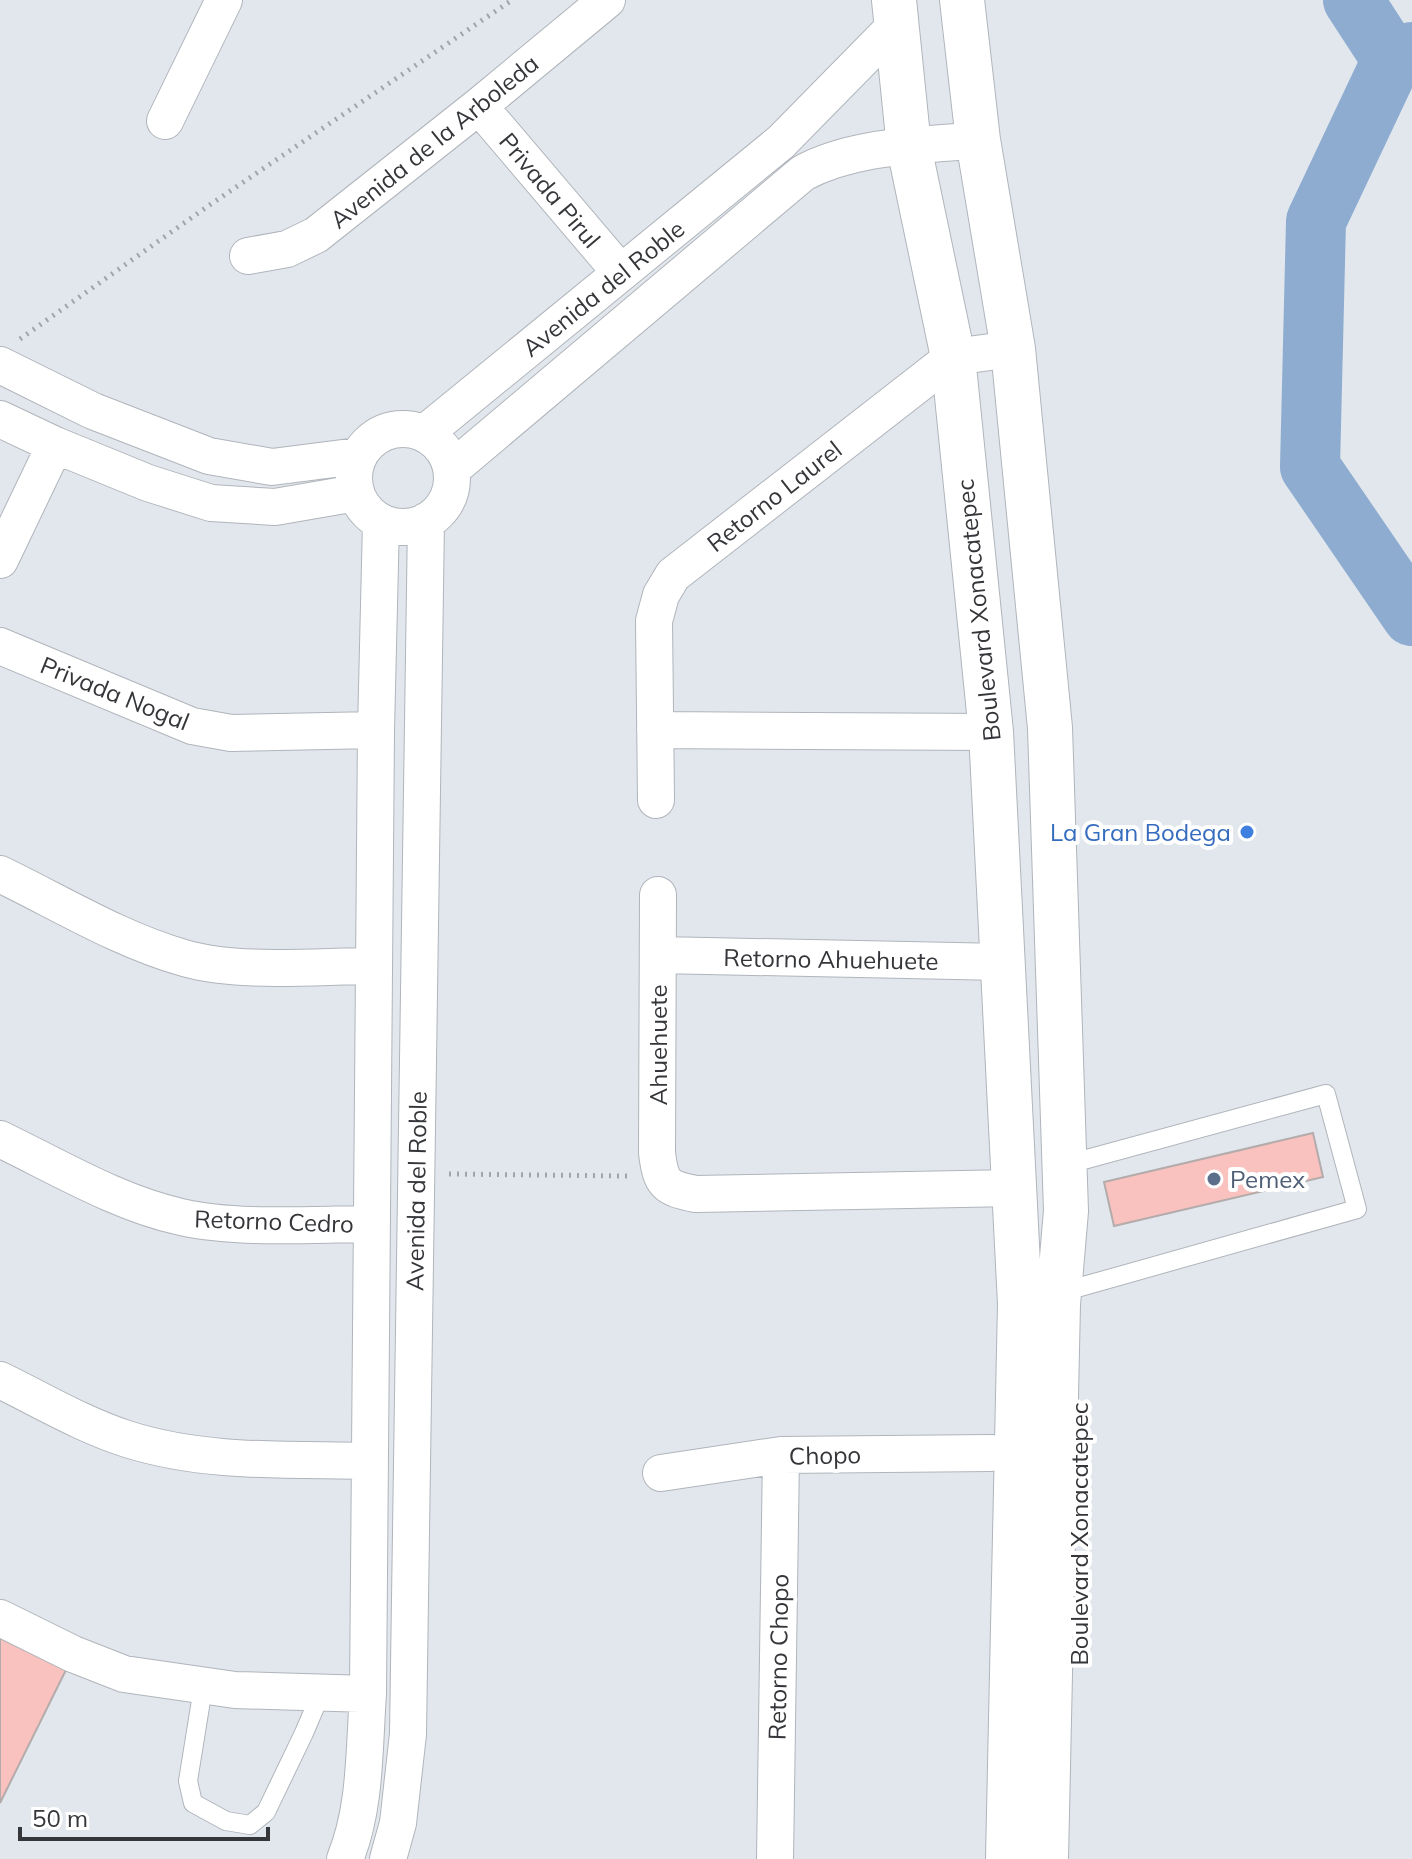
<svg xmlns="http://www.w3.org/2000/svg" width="1412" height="1859" font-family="Mulish,sans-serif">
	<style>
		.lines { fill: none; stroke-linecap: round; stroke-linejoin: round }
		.river { stroke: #8dacd0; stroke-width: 60 }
		.building { fill: #f9c2bf; stroke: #b4abab; stroke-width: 2 }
		.lane-casing { stroke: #b0b5bb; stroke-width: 20 }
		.street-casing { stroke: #b0b5bb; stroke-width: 38 }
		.secondary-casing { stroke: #b0b5bb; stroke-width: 46 }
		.path { stroke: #a1a5aa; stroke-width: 5; stroke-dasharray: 2 6; stroke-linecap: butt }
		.lane { stroke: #fff; stroke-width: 18 }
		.street { stroke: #fff; stroke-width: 36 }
		.secondary { stroke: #fff; stroke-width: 44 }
		.shop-dot { fill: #3f7fe0; stroke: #fff; stroke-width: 3 }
		.service-dot { fill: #5c6f8a; stroke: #fff; stroke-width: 3 }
		.labels { text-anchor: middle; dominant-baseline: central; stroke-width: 8; stroke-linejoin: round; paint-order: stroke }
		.street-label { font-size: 24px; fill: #343639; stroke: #fff }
		.shop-label { font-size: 24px; fill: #366cbe; stroke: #fff; text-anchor: end }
		.service-label { font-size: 24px; fill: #4e5e75; stroke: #fff; text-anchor: start }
	</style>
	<rect width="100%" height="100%" fill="#e1e7ed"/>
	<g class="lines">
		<path class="river" d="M 1353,0 L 1392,60
			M 1412,52 L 1392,60 L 1316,221 L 1310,467 L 1412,616"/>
	</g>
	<path class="building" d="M 1313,1133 L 1323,1177 L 1114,1226 L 1104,1182 Z
		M 0,1637 L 66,1670 L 0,1803 Z"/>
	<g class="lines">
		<defs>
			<path id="lane" d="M 1065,1165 L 1326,1094 L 1357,1209 L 1080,1287
				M 203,1688 L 188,1781 L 193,1803 L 226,1821 L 250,1825 L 266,1812 L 304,1733 L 321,1693"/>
			<path id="street" d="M 479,106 L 621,273
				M 165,121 L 224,0
				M 248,256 L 287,249 L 316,235 L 479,106 L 607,0
				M 0,365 L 93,411 L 209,456 L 272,467 L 358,456
				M 0,419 L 55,445 L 148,483 L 211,503 L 275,507 L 356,493
				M354 478a49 49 0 1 1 98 0a49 49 0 1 1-98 0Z
				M 425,433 L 781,142 L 896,25
				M 452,469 L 803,173 C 855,145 920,146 978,140
				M 0,560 L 55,445
				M 0,646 L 192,726 L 231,733 L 376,730
				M 655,730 L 991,732
				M 656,800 L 654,621 L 661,595 L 673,575 L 953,357 L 1013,349
				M 0,874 C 60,903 120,940 184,958 C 239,974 316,966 374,966
				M 658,895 L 657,1153 C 661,1184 665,1188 696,1194 L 1015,1188
				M 659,955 L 1003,962
				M 0,1139 C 58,1167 118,1203 181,1217 C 238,1230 313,1224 372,1224
				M 0,1380 C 41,1400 83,1425 127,1439 C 205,1464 289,1459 369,1461
				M 661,1473 L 781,1455 L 991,1453
				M 0,1618 L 73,1654 L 124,1674 L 235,1690 L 368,1694
				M 345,1859 C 366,1808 364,1749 368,1694 L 376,730 L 381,522
				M 388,1859 L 398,1823 L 408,1734 L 426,521
				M 775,1859 L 781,1455"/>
			<path id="secondary" d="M 894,0 L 909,147 L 953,357 L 991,732 L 1020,1304 L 1008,1859
				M 962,0 L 978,140 L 1013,349 L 1050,728 L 1066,1211 L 1058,1304 L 1046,1859"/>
		</defs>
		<use href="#lane" class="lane-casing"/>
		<use href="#street" class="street-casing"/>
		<use href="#secondary" class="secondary-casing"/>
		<path class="path" d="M 20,339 L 211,204 L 512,0
			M 449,1174 L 627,1176"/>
		<use href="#lane" class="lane"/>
		<use href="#street" class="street"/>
		<use href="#secondary" class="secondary"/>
	</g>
	<circle class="shop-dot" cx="1247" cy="832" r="8"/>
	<circle class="service-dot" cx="1214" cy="1179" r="8"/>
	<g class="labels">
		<g class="street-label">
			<text transform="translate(434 141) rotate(-39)">Avenida de la Arboleda</text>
			<text transform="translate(550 190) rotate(50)">Privada Pirul</text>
			<text transform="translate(603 288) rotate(-39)">Avenida del Roble</text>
			<text transform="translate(774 496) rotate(-38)">Retorno Laurel</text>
			<text transform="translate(978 610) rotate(-96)">Boulevard Xonacatepec</text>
			<text transform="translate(115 693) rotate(22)">Privada Nogal</text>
			<text transform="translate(831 959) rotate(1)">Retorno Ahuehuete</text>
			<text transform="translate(658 1045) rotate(-90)">Ahuehuete</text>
			<text transform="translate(416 1191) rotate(-89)">Avenida del Roble</text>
			<text transform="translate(274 1221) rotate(2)">Retorno Cedro</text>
			<text transform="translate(825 1455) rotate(-1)">Chopo</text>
			<text transform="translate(1079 1534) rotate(-90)">Boulevard Xonacatepec</text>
			<text transform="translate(778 1657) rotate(-89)">Retorno Chopo</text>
		</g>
		<g class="shop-label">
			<text x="1231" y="832">La Gran Bodega</text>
		</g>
		<g class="service-label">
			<text x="1230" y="1179">Pemex</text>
		</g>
	</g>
	<path d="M20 1827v12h248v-12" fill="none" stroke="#343639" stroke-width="4"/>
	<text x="32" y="1827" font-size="24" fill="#343639" stroke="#ffffff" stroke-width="6" paint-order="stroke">50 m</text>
</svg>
